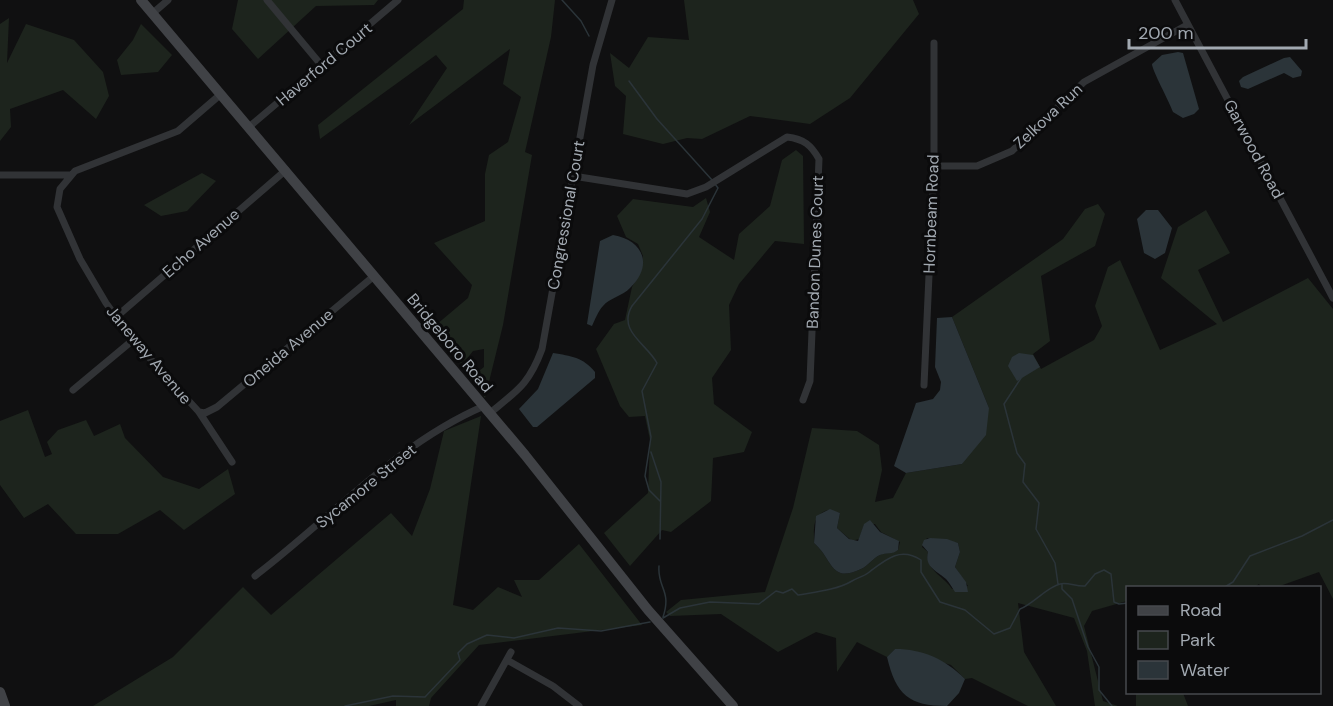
<svg xmlns="http://www.w3.org/2000/svg" width="1333" height="706" font-family="'DM Sans',sans-serif">
	<style>
		.green { fill: #1d241d; fill-rule: evenodd }
		.water { fill: #2b3439 }
		.lines { fill: none; stroke-linecap: round; stroke-linejoin: round }
		.stream { stroke: #2b3439; stroke-width: 1.5 }
		.street { stroke: #313336; stroke-width: 7 }
		.secondary { stroke: #404246; stroke-width: 10 }
		.labels { text-anchor: middle; dominant-baseline: central; stroke-width: 6; stroke-linejoin: round; paint-order: stroke }
		.street-label { font-size: 16px; fill: #a2a9b1; stroke: #0b0b0c }
	</style>
	<rect width="100%" height="100%" fill="#101011"/>
	<path class="green" d="M 238,0 L 378,0 L 374,5 L 316,6 L 258,59 L 232,29 Z
		M 464,0 L 555,0 L 551,37 L 525,152 L 532,155 L 503,325 L 485,398 L 471,377 L 484,367 L 484,349 L 473,351 L 462,365 L 430,330 L 468,298 L 472,285 L 434,243 L 485,221 L 485,174 L 489,155 L 508,142 L 521,97 L 503,84 L 510,49 L 409,125 L 447,68 L 436,55 L 320,139 L 318,125 L 463,9 Z
		M 684,0 L 913,0 L 919,14 L 850,98 L 810,124 L 750,116 L 702,139 L 687,138 L 663,144 L 623,134 L 626,96 L 615,86 L 610,53 L 629,68 L 648,37 L 689,40 Z
		M 9,18 L 7,63 L 26,24 L 74,40 L 103,72 L 109,96 L 96,119 L 63,90 L 10,109 L 11,127 L 0,141 L 0,24 Z
		M 141,24 L 172,55 L 158,72 L 121,75 L 117,60 L 133,40 Z
		M 796,150 L 803,156 L 804,244 L 775,241 L 739,284 L 729,305 L 731,350 L 712,378 L 714,404 L 752,432 L 744,452 L 713,458 L 711,501 L 671,532 L 662,530 L 630,566 L 604,533 L 648,493 L 650,440 L 645,416 L 629,417 L 620,406 L 596,349 L 614,324 L 625,320 L 632,287 L 641,271 L 643,256 L 638,244 L 626,237 L 617,216 L 633,199 L 693,207 L 706,198 L 710,212 L 699,237 L 734,260 L 739,234 L 770,206 L 782,160 Z
		M 202,173 L 216,181 L 187,211 L 161,216 L 144,205 Z
		M 1098,204 L 1105,214 L 1095,246 L 1041,276 L 1050,341 L 1033,354 L 1041,369 L 1094,340 L 1102,326 L 1095,306 L 1108,267 L 1120,260 L 1160,350 L 1217,324 L 1161,278 L 1178,227 L 1206,210 L 1230,253 L 1198,270 L 1223,322 L 1308,278 L 1333,309 L 1333,599 L 1319,572 L 1277,587 L 1261,587 L 1259,584 L 1253,588 L 1128,588 L 1127,601 L 1092,611 L 1084,626 L 1103,701 L 1118,706 L 1095,706 L 1087,651 L 1074,618 L 1018,603 L 1024,652 L 1056,706 L 1028,706 L 972,678 L 965,679 L 951,665 L 895,649 L 887,657 L 857,642 L 837,672 L 836,638 L 816,632 L 778,652 L 721,614 L 670,616 L 666,612 L 681,600 L 765,592 L 793,508 L 812,428 L 857,431 L 879,445 L 882,470 L 875,502 L 893,498 L 906,473 L 962,464 L 989,408 L 952,317 L 1063,239 L 1085,209 ZM 828,510 L 840,513 L 837,528 L 852,541 L 859,539 L 864,525 L 875,524 L 881,532 L 900,542 L 898,550 C 892,554 886,552 880,555 C 873,558 868,566 861,569 C 830,584 833,559 814,543 C 814,528 812,515 828,510 ZM 927,538 L 958,543 L 960,552 L 955,567 L 968,586 L 952,589 C 945,577 924,569 928,552 L 922,547 Z
		M 28,410 L 45,457 L 52,454 L 47,442 L 58,430 L 86,420 L 94,436 L 120,424 L 125,438 L 163,477 L 199,489 L 228,469 L 235,494 L 184,530 L 160,510 L 118,534 L 76,534 L 48,504 L 24,518 L 0,485 L 0,421 Z
		M 481,416 L 453,605 L 473,610 L 498,587 L 522,597 L 514,580 L 539,580 L 579,544 L 642,625 L 479,645 L 431,698 L 429,706 L 396,706 L 396,700 L 369,706 L 93,706 L 173,657 L 243,587 L 271,615 L 391,513 L 412,536 L 430,489 L 444,431 Z
		M 1136,693 L 1183,693 L 1188,706 L 1136,706 Z"/>
	<path class="water" d="M 1178,52 L 1183,53 L 1199,109 L 1194,114 L 1183,118 L 1173,112 C 1169,101 1152,70 1152,64 L 1162,55 Z
		M 1290,57 L 1302,71 L 1301,76 L 1293,78 L 1284,73 L 1248,89 L 1241,87 L 1239,81 L 1243,77 L 1284,58 Z
		M 1146,210 L 1158,210 L 1172,228 L 1165,253 L 1155,259 L 1144,253 L 1137,219 Z
		M 613,235 C 643,240 654,265 630,288 C 623,296 609,298 603,306 C 598,311 595,320 592,326 L 587,324 L 600,241 Z
		M 952,317 L 989,408 L 986,435 L 962,464 L 906,473 L 894,466 L 916,403 L 933,399 L 940,390 L 941,382 L 935,367 L 937,318 Z
		M 553,353 C 571,356 583,357 595,372 L 595,378 L 537,427 L 533,427 L 519,409 L 538,389 Z
		M 1019,353 L 1033,355 L 1040,367 L 1017,381 L 1008,366 L 1012,357 Z
		M 830,509 L 840,513 L 837,528 L 849,539 L 858,541 L 864,524 L 870,520 L 880,532 L 899,541 L 898,550 C 892,555 887,552 880,555 C 873,558 868,566 861,569 C 830,584 833,559 814,543 L 816,516 Z
		M 930,538 L 947,539 L 958,543 L 960,552 L 955,567 L 966,582 L 968,592 L 955,592 C 952,588 950,583 946,579 C 937,571 924,567 928,552 L 922,545 L 924,540 Z
		M 895,649 C 923,649 945,659 965,679 L 959,693 L 947,706 C 909,706 896,695 887,657 Z"/>
	<g class="lines">
		<path class="stream" d="M 562,0 L 581,21 L 589,36
			M 629,81 L 657,119 L 712,180
			M 1021,378 L 1004,404 L 1017,453 L 1025,464 L 1023,482 L 1039,503 L 1036,529 L 1055,563 L 1058,584
			M 651,452 L 661,482 L 660,539
			M 660,501 L 649,490 L 645,476 L 651,437 L 642,391 L 657,363 C 647,344 617,331 632,306 L 702,219 L 718,188 L 715,184
			M 659,566 C 657,588 672,590 663,617
			M 1062,584 L 1062,589 L 1072,599 L 1088,647 L 1099,667 L 1099,690 L 1112,706
			M 1146,588 L 1151,588
			M 1223,588 L 1233,582 L 1250,556 L 1302,536 L 1333,520
			M 663,618 L 680,608 L 710,602 L 759,604 L 776,591 L 783,593 L 792,589 L 798,595 C 815,592 837,590 852,581 C 857,578 864,576 868,573 C 885,560 900,546 921,560 L 921,572 L 940,602 L 965,610 L 994,634 L 1010,628 L 1020,609 C 1033,604 1047,587 1060,584 C 1068,582 1077,587 1085,586 L 1095,574 L 1104,570 L 1111,574 L 1114,602 L 1119,604 L 1128,603
			M 345,706 L 393,696 L 425,697 L 460,660 L 458,653 L 467,644 L 487,635 L 514,638 L 558,628 L 601,631 L 650,622"/>
		<path class="street" d="M 267,0 L 322,66
			M 1175,0 L 1333,298
			M 153,13 L 168,0
			M 221,94 L 178,131 L 75,171 L 60,189 L 57,207 L 80,259 L 106,303 L 133,340 L 199,412 L 232,462
			M 249,127 L 398,0
			M 934,166 L 977,166 L 1012,151 L 1084,82 L 1187,25
			M 0,175 L 70,175
			M 573,176 L 687,194 L 706,187 L 787,137 C 804,139 811,145 819,159 L 810,381 L 803,400
			M 116,317 L 286,170
			M 924,385 L 934,166 L 934,43
			M 73,390 L 133,340
			M 199,412 L 205,413 L 217,407 L 374,276
			M 490,413 C 518,390 529,384 542,349 L 593,65 L 612,0
			M 255,576 C 330,519 396,444 484,406
			M 507,660 L 553,686 L 579,706
			M 481,706 L 511,652"/>
		<path class="secondary" d="M 141,0 L 525,455 L 648,610 L 733,706
			M 0,692 L 5,706"/>
	</g>
	<g class="labels">
		<g class="street-label">
			<text transform="translate(324 64) rotate(-40)">Haverford Court</text>
			<text transform="translate(1048 116) rotate(-43)">Zelkova Run</text>
			<text transform="translate(1254 149) rotate(62)">Garwood Road</text>
			<text transform="translate(931 214) rotate(-88)">Hornbeam Road</text>
			<text transform="translate(566 215) rotate(-80)">Congressional Court</text>
			<text transform="translate(201 243) rotate(-41)">Echo Avenue</text>
			<text transform="translate(815 252) rotate(-88)">Bandon Dunes Court</text>
			<text transform="translate(450 343) rotate(50)">Bridgeboro Road</text>
			<text transform="translate(288 348) rotate(-40)">Oneida Avenue</text>
			<text transform="translate(149 355) rotate(50)">Janeway Avenue</text>
			<text transform="translate(366 486) rotate(-39)">Sycamore Street</text>
		</g>
	</g>
	<rect x="1126" y="586" width="195" height="108" fill="#0b0b0c" stroke="#474a4e" stroke-width="1.5"/>
	<rect x="1138" y="606" width="30" height="9" fill="#404246" stroke="#474a4e" stroke-width="1.5"/>
	<text x="1180" y="616" font-size="18" fill="#a2a9b1">Road</text>
	<rect x="1138" y="631" width="30" height="18" fill="#1d241d" stroke="#474a4e" stroke-width="1.5"/>
	<text x="1180" y="646" font-size="18" fill="#a2a9b1">Park</text>
	<rect x="1138" y="661" width="30" height="18" fill="#2b3439" stroke="#474a4e" stroke-width="1.5"/>
	<text x="1180" y="676" font-size="18" fill="#a2a9b1">Water</text>
	<path d="M1129 39v9h177v-9" fill="none" stroke="#a2a9b1" stroke-width="3"/>
	<text x="1138" y="39" font-size="18" fill="#a2a9b1" stroke="#0b0b0c" stroke-width="4.5" paint-order="stroke">200 m</text>
</svg>
